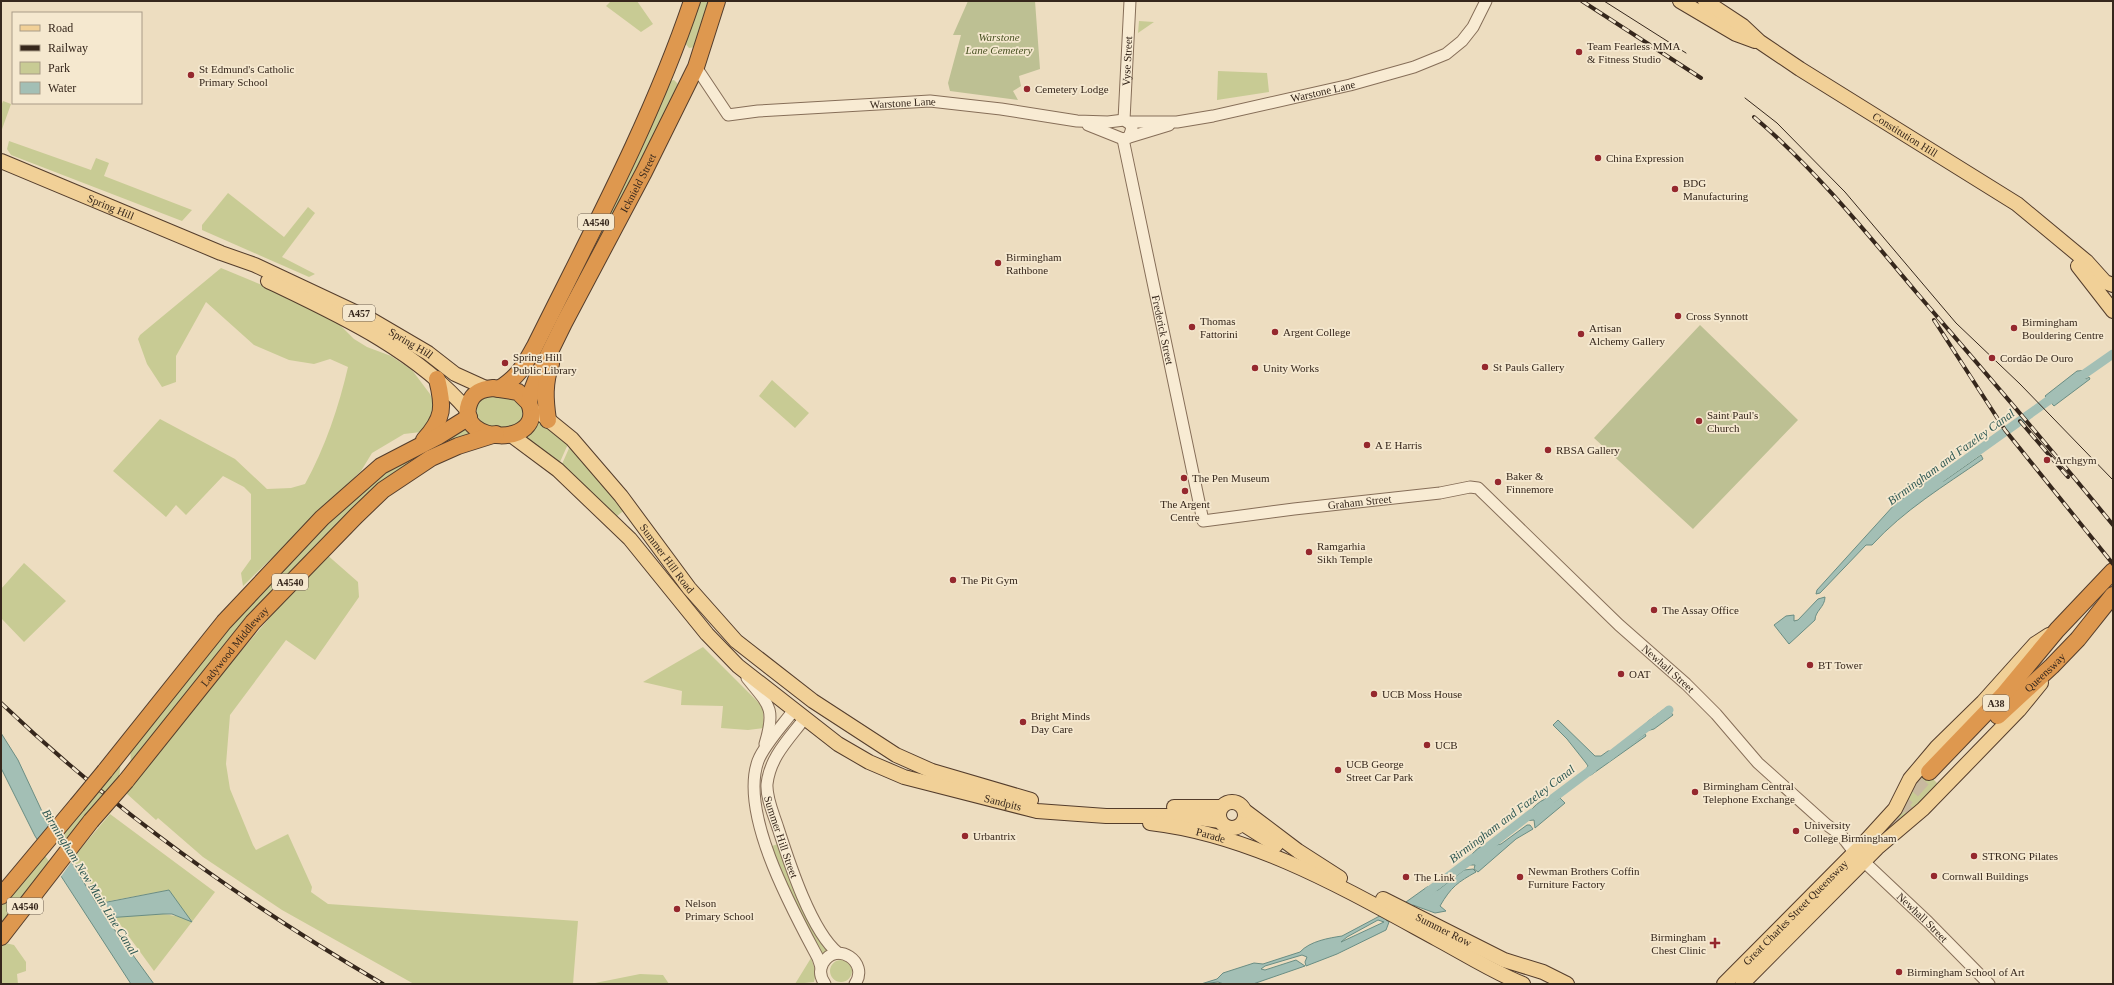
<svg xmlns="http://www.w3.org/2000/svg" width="2114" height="985" font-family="'Times New Roman',serif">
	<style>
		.green { fill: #c8cb94 }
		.cemetery { fill: #bdc093 }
		.water { fill: #a3bfb5; stroke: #6a8d83; fill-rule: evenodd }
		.pier { fill: #edddc0 }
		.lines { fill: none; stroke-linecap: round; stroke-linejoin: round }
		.canal { stroke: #a3bfb5; stroke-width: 9 }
		.highway-tunnel { stroke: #c8b99f; stroke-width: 16; stroke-dasharray: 16 8; stroke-linecap: butt }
		.minor-casing { stroke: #866e58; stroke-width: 13 }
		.major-casing { stroke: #543d2c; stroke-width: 16 }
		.highway-casing { stroke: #543d2c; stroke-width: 18 }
		.minor { stroke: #f8ebd3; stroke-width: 11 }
		.major { stroke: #f1d097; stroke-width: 14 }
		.highway { stroke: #de984f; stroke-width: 16 }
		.tram { stroke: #36271c; stroke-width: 1 }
		.rail-casing { stroke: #36271c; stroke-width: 4 }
		.rail { stroke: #f5e8cf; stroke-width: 2.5; stroke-dasharray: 8; stroke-linecap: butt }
		.highway-bridge-casing { stroke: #543d2c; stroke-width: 18; stroke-linecap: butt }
		.highway-bridge { stroke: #de984f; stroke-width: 16 }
		.poi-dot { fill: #95282e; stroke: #f5e8cf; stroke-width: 1.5 }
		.labels { text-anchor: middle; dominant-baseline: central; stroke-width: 3.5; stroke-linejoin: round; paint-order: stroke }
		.shield { fill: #f5e8cf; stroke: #6f6152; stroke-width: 1 }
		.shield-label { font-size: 10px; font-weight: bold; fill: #36271c }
		.park-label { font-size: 11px; font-style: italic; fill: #495223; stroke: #f5e8cf }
		.poi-label { font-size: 11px; fill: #36271c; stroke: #f5e8cf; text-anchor: start }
		.street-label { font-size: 11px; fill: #36271c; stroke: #f5e8cf }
		.water-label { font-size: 12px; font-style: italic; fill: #2b5651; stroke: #f5e8cf }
	</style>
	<rect width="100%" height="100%" fill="#edddc0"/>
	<path class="green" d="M 611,1 L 637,1 L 653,24 L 641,32 L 606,6 Z
		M 696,1 L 711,1 L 695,47 L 689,48 L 685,43 Z
		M 1139,21 L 1154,22 L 1138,33 Z
		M 1218,71 L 1267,73 L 1269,92 L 1217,100 Z
		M 674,80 L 678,84 L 657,133 L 547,342 L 598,229 L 670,81 Z
		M 3,101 L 11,104 L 1,132 L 1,106 Z
		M 9,141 L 91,170 L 96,158 L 109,163 L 104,176 L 192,210 L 182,221 L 11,155 L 7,149 Z
		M 228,193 L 284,237 L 308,207 L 315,213 L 282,257 L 315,274 L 309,277 L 202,230 L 202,225 Z
		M 221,268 L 286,295 L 339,324 L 354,339 L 367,347 L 391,356 L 412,370 L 430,394 L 435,405 L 433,420 L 421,432 L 404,434 L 372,453 L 361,471 L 243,586 L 241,573 L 251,559 L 251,494 L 244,487 L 223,476 L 186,515 L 176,505 L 166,517 L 113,471 L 160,419 L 235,459 L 267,489 L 291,488 L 305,484 C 325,448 339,406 348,367 L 330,359 L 314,364 L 289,360 L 254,345 L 206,302 L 176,356 L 176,382 L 162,387 L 147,364 L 138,339 L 140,335 Z
		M 772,380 L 809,413 L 795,428 L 759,396 Z
		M 489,394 C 507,396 531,398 520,422 L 504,430 L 482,424 C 473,410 475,403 489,394 Z
		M 539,418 L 568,444 L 560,462 L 527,438 L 534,429 Z
		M 464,427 L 472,436 L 395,476 L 131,764 L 130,747 L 210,647 L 327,520 L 383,470 Z
		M 570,446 L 626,509 L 617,516 L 562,464 Z
		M 325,553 L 358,582 L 359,597 L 315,660 L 286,640 L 230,715 L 226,764 L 230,789 L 253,845 L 256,850 L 288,834 L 312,887 L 311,892 L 328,904 L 578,921 L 573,984 L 414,984 L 282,910 L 203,857 L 158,818 L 156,820 L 126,793 L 125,787 Z
		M 24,563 L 66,601 L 24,642 L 1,618 L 1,589 Z
		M 703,647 L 759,703 L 763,709 L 764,728 L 748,730 L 721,728 L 723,706 L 681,705 L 682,691 L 643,682 Z
		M 121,759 L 119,780 L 1,928 L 1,902 Z
		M 1924,770 L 1938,784 L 1926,798 L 1875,841 Z
		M 110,814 L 215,892 L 154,971 L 114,916 L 163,914 L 182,917 L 169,890 L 104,902 L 72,859 Z
		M 781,843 L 828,950 L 822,955 L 788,890 L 772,846 Z
		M 1,942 L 14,945 L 26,962 L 26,971 L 17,974 L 18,984 L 1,984 Z
		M 811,958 L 816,972 L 814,982 L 795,984 Z
		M830 971a11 11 0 1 1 22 0a11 11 0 1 1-22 0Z
		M 640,974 L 663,975 L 669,984 L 590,984 Z"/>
	<path class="cemetery" d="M 968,1 L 1035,1 L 1040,69 L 1019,76 L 1021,86 L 1013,91 L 1018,100 L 950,91 L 948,83 L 961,35 L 953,35 Z
		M 1700,325 L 1798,420 L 1693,529 L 1594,438 Z"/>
	<path class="water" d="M 2090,370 L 2085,378 L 2086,379 L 2089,377 L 2090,379 L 2054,406 L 2045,396 L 2077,371 Z
		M 1981,455 L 1983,459 C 1944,486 1904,510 1872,545 L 1866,545 L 1820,593 L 1816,594 L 1817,590 L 1895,504 L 1933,476 L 1945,475 L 1940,481 L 1944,481 Z
		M 1825,597 C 1825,607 1815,611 1815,620 L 1789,644 L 1774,625 L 1786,616 L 1794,615 L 1794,621 L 1798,620 L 1818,599 Z
		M 1667,707 L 1673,715 L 1654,729 L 1642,732 L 1647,722 Z
		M 1558,720 L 1595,756 L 1601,756 L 1608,751 L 1617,751 L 1617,754 L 1645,734 L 1646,736 L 1591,775 L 1582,776 L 1588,766 L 1586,763 L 1567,739 L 1553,725 Z
		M 1,733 L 18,760 L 47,822 L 97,904 L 169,890 L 192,922 L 172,914 L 163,914 L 106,918 L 154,984 L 131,984 L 35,836 L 1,768 Z
		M 1557,796 L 1554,802 L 1560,798 L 1565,803 L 1535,828 L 1534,820 L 1523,821 C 1532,808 1539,798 1557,796 Z
		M 1527,825 L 1530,825 L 1533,829 L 1516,839 L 1478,872 L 1474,869 L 1475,865 L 1463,865 C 1475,850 1479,845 1497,840 L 1496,845 L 1501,844 Z
		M 1473,869 L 1476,872 C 1458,882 1451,887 1440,906 L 1446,911 L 1435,913 L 1413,905 L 1386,920 L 1389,922 L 1386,930 L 1337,954 L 1306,966 L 1305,962 L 1307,957 L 1302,955 L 1265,966 L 1261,969 L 1265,970 L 1296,960 L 1305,966 L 1253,984 L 1224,984 L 1218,982 L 1201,984 L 1217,979 L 1223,973 L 1254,963 L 1263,964 L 1300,952 C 1310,941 1329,938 1342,936 L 1406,902 L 1427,887 L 1438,884 L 1434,891 L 1438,890 L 1464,870 ZM 1378,920 L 1384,922 L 1341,942 L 1347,937 Z"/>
	<path class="pier" d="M 50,824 L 72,861 L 60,878 L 36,842 Z
		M 98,901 L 103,901 L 115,918 L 110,919 Z"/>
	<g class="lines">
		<path class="canal" d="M 2080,377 L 2113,354
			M 1936,481 L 2059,393
			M 1607,758 L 1669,710
			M 1548,802 L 1592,769
			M 1488,847 L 1532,813
			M 1429,891 L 1473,858"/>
		<path class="highway-tunnel" d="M 1896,809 L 1929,772
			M 1871,846 L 1911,806"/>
		<defs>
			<g id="minor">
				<path id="s1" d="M 696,67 L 728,115 L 758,111 L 930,101 L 1001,109 L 1077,121 L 1108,122 L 1124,120 L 1130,124 L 1132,128 L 1129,137"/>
				<path id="s2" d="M 1124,120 L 1130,1"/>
				<path id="s3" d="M 1129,122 L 1177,122 L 1213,116 L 1350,85 L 1414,67 L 1446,54 L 1462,41 L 1473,27 L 1486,1"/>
				<path d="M 1088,125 L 1123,139 L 1169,125"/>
				<path id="s4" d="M 1123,139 L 1203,521 L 1294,509 L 1440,493 L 1470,487 L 1478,488 L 1619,625 L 1686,684 L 1716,714 L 1758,763 L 1827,825 L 1841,835 L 1854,852"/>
				<path d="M 747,678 C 769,705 776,708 765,744"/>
				<path d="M 793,711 C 783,725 764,745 758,761 C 739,814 793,911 818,958 L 821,967"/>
				<path id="s5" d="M 804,719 C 789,739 770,757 767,784 C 766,798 774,815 778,828 C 789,862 811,931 838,953"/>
				<path id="s6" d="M 1858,856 L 1928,922 L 1989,984"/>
				<path d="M 825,984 C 820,977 819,970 823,963 C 836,940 870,962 855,984"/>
			</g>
			<g id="major">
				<path d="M 1680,1 L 1736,34 L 1755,41"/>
				<path id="s7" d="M 1705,1 L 1743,26 L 1760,42 L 1800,69 L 2017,204 L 2087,262 L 2105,282 L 2113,285"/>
				<path id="s8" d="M 1,161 L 221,253 L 255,265 L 370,319 L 428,353 L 455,374 L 488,389"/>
				<path d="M 2078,266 L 2113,311"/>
				<path d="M 268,281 C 339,315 416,350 468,411"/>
				<path id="s9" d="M 540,413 L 572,439 L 621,496 L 689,588 L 736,641 L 813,701 L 896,755 L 932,771 L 1031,800"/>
				<path id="s10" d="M 511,435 L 558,470 L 630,539 L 707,634 L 738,666 L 838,744 L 869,762 L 904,777 L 1037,811 L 1106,816 L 1185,816 L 1220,821"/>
				<circle cx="1232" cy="815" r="13"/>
				<path d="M 1174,807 L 1221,807"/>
				<path d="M 1245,811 L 1298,851 L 1340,878"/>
				<path id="s11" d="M 1150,823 C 1254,835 1347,890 1437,939 C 1465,954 1493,972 1523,984"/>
				<path d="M 1243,824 L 1276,845"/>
				<path id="s12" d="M 1383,899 L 1504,960 L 1543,972 L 1567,984"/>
				<path id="s13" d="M 1724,984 L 1864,843 L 1895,809 L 1910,779 L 1937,747 L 1983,702 L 2035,644 L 2049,635"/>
				<path d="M 1742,984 L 1877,848 L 1923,809 L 2019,710 L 2041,683"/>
			</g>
			<g id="highway">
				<path d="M 493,388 L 518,392 L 529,403 C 547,447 455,445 469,404 C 473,392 482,389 493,388 Z"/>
				<path d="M 499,389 C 520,375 523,367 535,346 C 591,233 652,120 692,1"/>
				<path id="s14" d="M 529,403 L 531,393 L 536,380 L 564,323 L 644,172 L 696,67 L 717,1"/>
				<path d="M 548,420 C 545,400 544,383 551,364"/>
				<path d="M 424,440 C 444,418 444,407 437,379"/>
				<path id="s15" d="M 1998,716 L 2052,666 L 2078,639 L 2113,595"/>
				<path d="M 105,771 L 224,622 L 322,518 L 381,466 L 437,437 L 469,417"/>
				<path d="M 1929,772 L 2003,695 L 2057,630 L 2113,571"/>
				<path id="s16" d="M 126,781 L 253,622 L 356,516 L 383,490 L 431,458 L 458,446 L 496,434"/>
				<path d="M 1,896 L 77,805"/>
				<path d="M 1,937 L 91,821"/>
			</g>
		</defs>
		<use href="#minor" class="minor-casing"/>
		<use href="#major" class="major-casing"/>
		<use href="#highway" class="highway-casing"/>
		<use href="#minor" class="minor"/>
		<use href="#major" class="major"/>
		<use href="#highway" class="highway"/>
		<path class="tram" d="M 1604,1 L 1686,53
			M 1745,98 L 1777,123 L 1845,192 L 1956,323 L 2020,384 L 2113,480"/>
		<defs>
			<path id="rail" d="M 1582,1 L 1701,78
				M 1754,117 C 1815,169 1865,231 1916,292 C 1982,369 2049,446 2113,525
				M 1934,320 L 2005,430 L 2113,564
				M 2020,421 L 2068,477
				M 1,703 C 116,813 246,904 383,984"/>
		</defs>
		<use href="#rail" class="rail-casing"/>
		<use href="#rail" class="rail"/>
		<defs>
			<path id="highway-bridge" d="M 77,805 L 105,771
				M 91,821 L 126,781"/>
		</defs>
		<use href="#highway-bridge" class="highway-bridge-casing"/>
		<use href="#highway-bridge" class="highway-bridge"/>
	</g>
	<g class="poi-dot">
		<circle cx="1579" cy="52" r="4"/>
		<circle cx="191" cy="75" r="4"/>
		<circle cx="1027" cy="89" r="4"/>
		<circle cx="1598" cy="158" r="4"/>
		<circle cx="1675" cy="189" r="4"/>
		<circle cx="998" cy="263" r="4"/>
		<circle cx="1678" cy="316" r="4"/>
		<circle cx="1192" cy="327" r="4"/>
		<circle cx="2014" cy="328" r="4"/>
		<circle cx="1275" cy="332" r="4"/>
		<circle cx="1581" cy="334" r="4"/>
		<circle cx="1992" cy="358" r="4"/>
		<circle cx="505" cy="363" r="4"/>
		<circle cx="1485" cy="367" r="4"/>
		<circle cx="1255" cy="368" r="4"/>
		<circle cx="1699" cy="421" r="4"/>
		<circle cx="1367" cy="445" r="4"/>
		<circle cx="1548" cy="450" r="4"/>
		<circle cx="2047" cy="460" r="4"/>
		<circle cx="1184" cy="478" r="4"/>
		<circle cx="1498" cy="482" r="4"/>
		<circle cx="1185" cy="491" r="4"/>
		<circle cx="1309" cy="552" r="4"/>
		<circle cx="953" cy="580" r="4"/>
		<circle cx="1654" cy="610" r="4"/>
		<circle cx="1810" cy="665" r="4"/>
		<circle cx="1621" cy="674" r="4"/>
		<circle cx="1374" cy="694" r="4"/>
		<circle cx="1023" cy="722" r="4"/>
		<circle cx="1427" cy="745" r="4"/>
		<circle cx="1338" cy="770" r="4"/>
		<circle cx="1695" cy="792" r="4"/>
		<circle cx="1796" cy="831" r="4"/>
		<circle cx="965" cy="836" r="4"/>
		<circle cx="1974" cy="856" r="4"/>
		<circle cx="1934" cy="876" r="4"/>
		<circle cx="1406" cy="877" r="4"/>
		<circle cx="1520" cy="877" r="4"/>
		<circle cx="677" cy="909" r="4"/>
		<path d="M1713 937h4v4h4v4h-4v4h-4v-4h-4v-4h4z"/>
		<circle cx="1899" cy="972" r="4"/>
	</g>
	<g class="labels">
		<g class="shield">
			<rect x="578" y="214" width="36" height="16" rx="3"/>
			<rect x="343" y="305" width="32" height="16" rx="3"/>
			<rect x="272" y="574" width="36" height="16" rx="3"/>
			<rect x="1983" y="695" width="26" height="16" rx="3"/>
			<rect x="7" y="898" width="36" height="16" rx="3"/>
		</g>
		<g class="shield-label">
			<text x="596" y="222">A4540</text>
			<text x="359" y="313">A457</text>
			<text x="290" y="582">A4540</text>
			<text x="1996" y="703">A38</text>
			<text x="25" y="906">A4540</text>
		</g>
		<g class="park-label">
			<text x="999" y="37">Warstone<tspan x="999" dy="13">Lane Cemetery</tspan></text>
		</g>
		<g class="poi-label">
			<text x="1587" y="46">Team Fearless MMA<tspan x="1587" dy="13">&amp; Fitness Studio</tspan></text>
			<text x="199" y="69">St Edmund's Catholic<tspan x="199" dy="13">Primary School</tspan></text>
			<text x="1035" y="89">Cemetery Lodge</text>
			<text x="1606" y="158">China Expression</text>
			<text x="1683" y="183">BDG<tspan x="1683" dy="13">Manufacturing</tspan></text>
			<text x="1006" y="257">Birmingham<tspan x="1006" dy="13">Rathbone</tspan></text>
			<text x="1686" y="316">Cross Synnott</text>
			<text x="1200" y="321">Thomas<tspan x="1200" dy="13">Fattorini</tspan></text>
			<text x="2022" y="322">Birmingham<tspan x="2022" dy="13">Bouldering Centre</tspan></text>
			<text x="1589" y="328">Artisan<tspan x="1589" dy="13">Alchemy Gallery</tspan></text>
			<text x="1283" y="332">Argent College</text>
			<text x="513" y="357">Spring Hill<tspan x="513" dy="13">Public Library</tspan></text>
			<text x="2000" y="358">Cordão De Ouro</text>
			<text x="1493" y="367">St Pauls Gallery</text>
			<text x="1263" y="368">Unity Works</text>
			<text x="1707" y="415">Saint Paul's<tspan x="1707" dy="13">Church</tspan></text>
			<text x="1375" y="445">A E Harris</text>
			<text x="1556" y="450">RBSA Gallery</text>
			<text x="2055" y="460">Archgym</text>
			<text x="1506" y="476">Baker &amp;<tspan x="1506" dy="13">Finnemore</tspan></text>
			<text x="1192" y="478">The Pen Museum</text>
			<text x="1185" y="504" text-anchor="middle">The Argent<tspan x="1185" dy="13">Centre</tspan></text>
			<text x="1317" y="546">Ramgarhia<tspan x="1317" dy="13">Sikh Temple</tspan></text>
			<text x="961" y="580">The Pit Gym</text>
			<text x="1662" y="610">The Assay Office</text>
			<text x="1818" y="665">BT Tower</text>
			<text x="1629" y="674">OAT</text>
			<text x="1382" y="694">UCB Moss House</text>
			<text x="1031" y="716">Bright Minds<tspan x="1031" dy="13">Day Care</tspan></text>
			<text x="1435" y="745">UCB</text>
			<text x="1346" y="764">UCB George<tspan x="1346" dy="13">Street Car Park</tspan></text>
			<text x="1703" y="786">Birmingham Central<tspan x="1703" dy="13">Telephone Exchange</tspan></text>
			<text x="1804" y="825">University<tspan x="1804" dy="13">College Birmingham</tspan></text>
			<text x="973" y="836">Urbantrix</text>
			<text x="1982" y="856">STRONG Pilates</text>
			<text x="1528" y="871">Newman Brothers Coffin<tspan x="1528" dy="13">Furniture Factory</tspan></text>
			<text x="1942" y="876">Cornwall Buildings</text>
			<text x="1414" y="877">The Link</text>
			<text x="685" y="903">Nelson<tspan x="685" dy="13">Primary School</tspan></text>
			<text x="1706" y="937" text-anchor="end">Birmingham<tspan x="1706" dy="13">Chest Clinic</tspan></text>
			<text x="1907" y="972">Birmingham School of Art</text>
		</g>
		<g class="street-label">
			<text stroke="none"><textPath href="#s2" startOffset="59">Vyse Street</textPath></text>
			<text stroke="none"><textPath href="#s3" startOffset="197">Warstone Lane</textPath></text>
			<text stroke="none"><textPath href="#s1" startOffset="233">Warstone Lane</textPath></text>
			<text stroke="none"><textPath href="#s7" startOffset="241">Constitution Hill</textPath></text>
			<text stroke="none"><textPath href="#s14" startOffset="246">Icknield Street</textPath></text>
			<text stroke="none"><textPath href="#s8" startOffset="119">Spring Hill</textPath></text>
			<text stroke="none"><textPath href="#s4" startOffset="195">Frederick Street</textPath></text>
			<text stroke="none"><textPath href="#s8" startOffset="449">Spring Hill</textPath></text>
			<text stroke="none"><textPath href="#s4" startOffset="548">Graham Street</textPath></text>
			<text stroke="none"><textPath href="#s9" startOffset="194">Summer Hill Road</textPath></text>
			<text stroke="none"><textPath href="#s16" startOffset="173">Ladywood Middleway</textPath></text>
			<text stroke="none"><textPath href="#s4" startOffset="930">Newhall Street</textPath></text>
			<text stroke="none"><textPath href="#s15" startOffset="64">Queensway</textPath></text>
			<text stroke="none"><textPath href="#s10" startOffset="628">Sandpits</textPath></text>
			<text stroke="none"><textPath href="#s11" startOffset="62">Parade</textPath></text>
			<text stroke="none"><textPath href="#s5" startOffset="131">Summer Hill Street</textPath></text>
			<text stroke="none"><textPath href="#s13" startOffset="101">Great Charles Street Queensway</textPath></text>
			<text stroke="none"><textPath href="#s6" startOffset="89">Newhall Street</textPath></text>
			<text stroke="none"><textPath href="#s12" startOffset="68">Summer Row</textPath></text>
		</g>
		<g class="water-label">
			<text transform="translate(1951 457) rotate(-36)">Birmingham and Fazeley Canal</text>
			<text transform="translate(1512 814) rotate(-37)">Birmingham and Fazeley Canal</text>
			<text transform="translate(90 882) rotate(58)">Birmingham New Main Line Canal</text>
		</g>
	</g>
	<rect width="2114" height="985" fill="none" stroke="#36271c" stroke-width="4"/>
	<rect x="12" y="12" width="130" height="92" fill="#f5e8cf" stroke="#a99b87"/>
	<rect x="20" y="25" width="20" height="6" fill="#f1d097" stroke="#a99b87"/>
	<text x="48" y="32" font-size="12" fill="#36271c">Road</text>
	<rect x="20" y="45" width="20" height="6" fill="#36271c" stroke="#a99b87"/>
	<text x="48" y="52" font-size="12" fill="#36271c">Railway</text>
	<rect x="20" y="62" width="20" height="12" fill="#c8cb94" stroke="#a99b87"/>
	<text x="48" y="72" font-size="12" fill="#36271c">Park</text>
	<rect x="20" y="82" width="20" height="12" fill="#a3bfb5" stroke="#a99b87"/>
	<text x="48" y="92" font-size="12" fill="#36271c">Water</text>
</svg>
